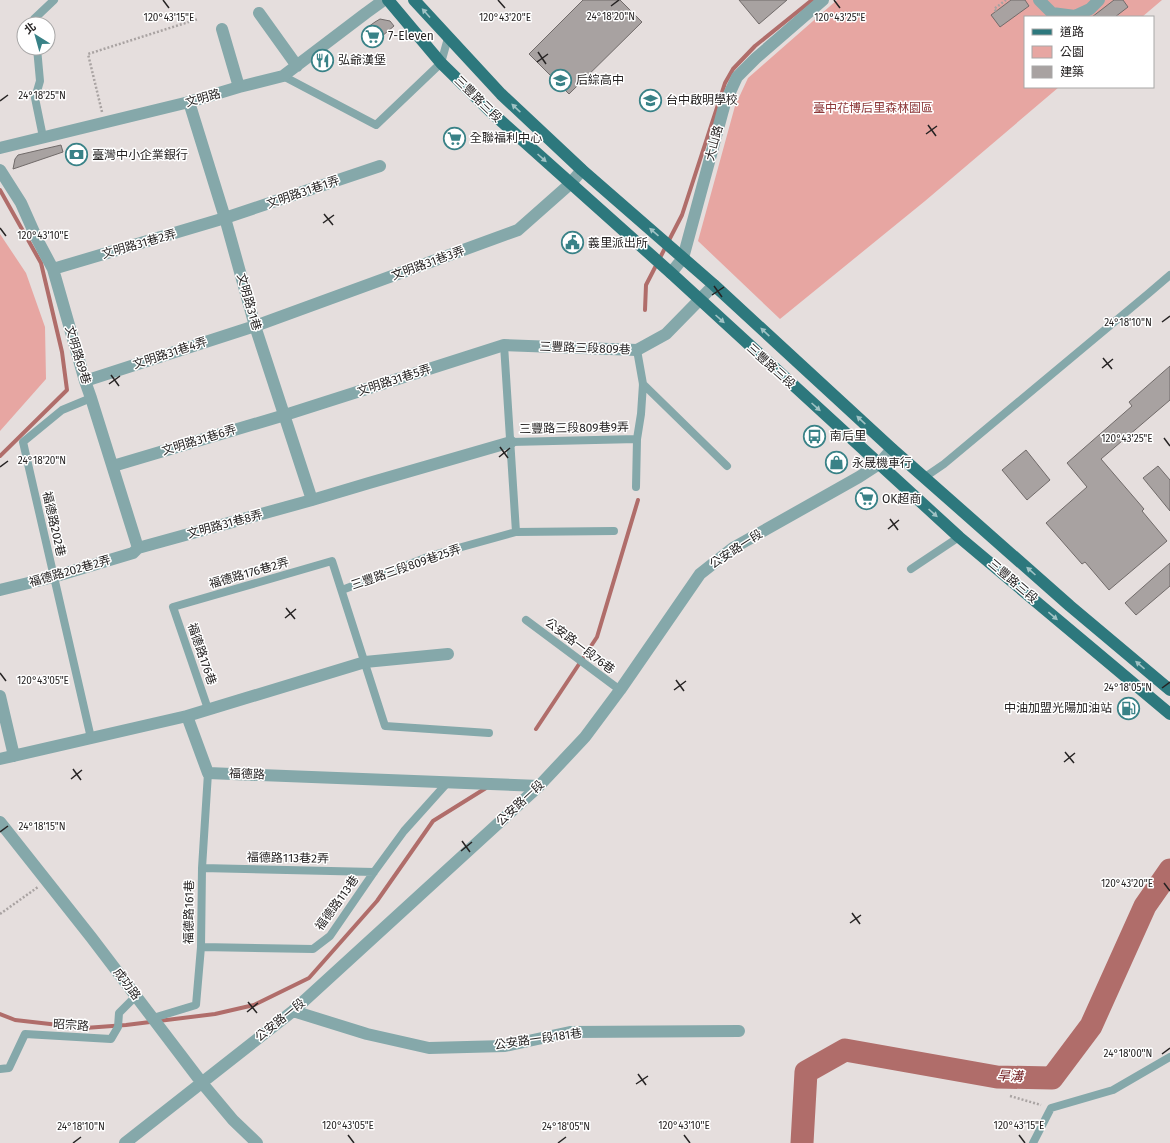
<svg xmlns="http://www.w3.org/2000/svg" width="1170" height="1143" font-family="'Fira Sans','Noto Sans TC',sans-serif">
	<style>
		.green { fill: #e7a6a2 }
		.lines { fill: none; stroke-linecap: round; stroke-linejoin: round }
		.stream { stroke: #b06d6a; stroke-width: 4 }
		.river { stroke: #b06d6a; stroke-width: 23 }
		.building { fill: #a8a2a1; stroke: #716b6a }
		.path { stroke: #a9a3a2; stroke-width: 2.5; stroke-dasharray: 2 2; stroke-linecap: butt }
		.lane { stroke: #85a8aa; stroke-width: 8 }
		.street { stroke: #85a8aa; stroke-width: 12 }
		.primary { stroke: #2d787d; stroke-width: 12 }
		.oneway { fill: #a0c2c4 }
		.ticks { fill: none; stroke: #262323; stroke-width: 1.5 }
		.labels { text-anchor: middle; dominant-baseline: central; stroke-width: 3; stroke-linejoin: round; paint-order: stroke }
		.poi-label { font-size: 12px; fill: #262323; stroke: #fff; text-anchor: start }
		.street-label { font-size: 12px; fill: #262323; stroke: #fff }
		.park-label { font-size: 12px; fill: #8d3839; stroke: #fff }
		.water-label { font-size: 13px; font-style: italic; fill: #762326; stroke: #fff }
		.ticks-label { font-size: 10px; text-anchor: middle; fill: #262323; stroke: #fff; stroke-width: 3; stroke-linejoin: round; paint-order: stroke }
	</style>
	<rect width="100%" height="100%" fill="#e5dedd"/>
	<path class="green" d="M 837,0 L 1162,0 L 1142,17 L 1025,17 L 1025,87 L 1059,87 L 925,201 L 780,319 L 698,241 L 735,106 L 748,78 Z
		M 0,234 L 26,273 L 45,327 L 46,379 L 0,431 Z"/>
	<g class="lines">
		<path class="stream" d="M 0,190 L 41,263 L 62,352 L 67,390 L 0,456
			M 645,310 L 646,285 L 682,215 L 725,83 L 733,69 L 755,46 L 812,0
			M 536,729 L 597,637 L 638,500
			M 0,1014 L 15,1020 L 85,1028 L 126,1025 L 215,1014 L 254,1005 L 309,978 L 377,901 L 433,821 L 486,788"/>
		<path class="river" d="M 802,1143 L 806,1072 L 845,1050 L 997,1077 L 1052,1078 L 1091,1026 L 1145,906 L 1170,870"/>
	</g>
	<path class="building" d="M 583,0 L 620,0 L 642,22 L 569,94 L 529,54 Z
		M 739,0 L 787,0 L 759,24 Z
		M 1011,0 L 1025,0 L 1029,6 L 1000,27 L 991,15 Z
		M 1114,0 L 1123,0 L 1128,7 L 1115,17 L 1092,17 Z
		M 380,19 L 390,21 L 394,26 L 375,42 L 365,29 L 375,22 Z
		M 61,145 L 63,152 L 13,169 L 15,159 L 18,155 Z
		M 1170,366 L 1170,400 L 1101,459 L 1144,509 L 1142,511 L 1167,541 L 1109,590 L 1085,562 L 1082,564 L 1046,523 L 1087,487 L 1067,463 L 1132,406 L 1129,402 Z
		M 1026,450 L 1050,480 L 1027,500 L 1002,470 Z
		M 1158,466 L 1170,480 L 1170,511 L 1143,478 Z
		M 1170,563 L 1170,586 L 1136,615 L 1125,603 Z"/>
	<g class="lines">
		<path class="path" d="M 996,11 L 994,9 L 1006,0
			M 102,112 L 88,54 L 198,19
			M 0,914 L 38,887
			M 1010,1096 L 1041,1105"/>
		<path class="lane" d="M 34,24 L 34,19 L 54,0
			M 37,48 L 40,81 L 35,98 L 43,137
			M 283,76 L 376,125 L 441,63 L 448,38
			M 504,345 L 516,532
			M 643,384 L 727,466
			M 511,442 L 637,439
			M 925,477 L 944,464 L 1149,293 L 1170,275
			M 636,487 L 637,439 L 641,414 L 643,384 L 637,350
			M 911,569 L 959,537
			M 342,590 L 433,555 L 516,532 L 614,531
			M 526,620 L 620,690
			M 208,709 L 173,607 L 332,561 L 385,726 L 489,733
			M 91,738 L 23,442 L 62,410 L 91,398
			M 202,868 L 374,872
			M 201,947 L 313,949 L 330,936 L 374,872 L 404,831 L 448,782
			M 153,1018 L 196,1005 L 201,947 L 202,868 L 208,773
			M 0,1069 L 9,1068 L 25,1034 L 111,1039 L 118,1027 L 119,1013 L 136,996
			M 1033,1143 L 1051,1108 L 1113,1090 L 1170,1057"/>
		<path class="street" d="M 1039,0 L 1052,13 L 1075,16 L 1090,9 L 1099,0
			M 259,13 L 297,66
			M 222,29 L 239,87
			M 189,102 L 225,218 L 255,326 L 312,500
			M 0,148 L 189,102 L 239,87 L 283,76 L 366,13 L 384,0
			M 0,170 L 21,203 L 37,239 L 53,269 L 85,381 L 91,398 L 138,548
			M 53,269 L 225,218 L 380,166
			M 671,273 L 683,258 L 725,103 L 737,77 L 756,58 L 823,0
			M 85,381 L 255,326 L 518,230 L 570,184 L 582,170
			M 113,466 L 285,415 L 504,345 L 637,350 L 666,334 L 714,285
			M 138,548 L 312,500 L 369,483 L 511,442
			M 0,590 L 53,577 L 133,553 L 138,548
			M 0,696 L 14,756
			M 187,716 L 365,662 L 448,654
			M 0,759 L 187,716 L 208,773 L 539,786
			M 0,822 L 91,937 L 202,1083 L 233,1120 L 257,1143
			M 293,1011 L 367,1034 L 429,1048 L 505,1046 L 570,1032 L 739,1031
			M 125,1143 L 293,1011 L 539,786 L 585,737 L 620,690 L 700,574 L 733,548 L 859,477 L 879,464 L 892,449"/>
		<path class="primary" d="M 388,0 L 441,63 L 491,112 L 671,273 L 959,537 L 1170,714
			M 414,0 L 501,94 L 582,170 L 714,285 L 892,449 L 1070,606 L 1170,690"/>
	</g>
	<defs><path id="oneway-solid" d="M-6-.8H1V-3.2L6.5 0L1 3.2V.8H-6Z"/></defs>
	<g class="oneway">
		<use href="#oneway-solid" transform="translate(426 13) rotate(-132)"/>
		<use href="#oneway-solid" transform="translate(516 108) rotate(-137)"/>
		<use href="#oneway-solid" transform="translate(542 158) rotate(42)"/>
		<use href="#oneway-solid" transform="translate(654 232) rotate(-139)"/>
		<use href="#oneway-solid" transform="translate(720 319) rotate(42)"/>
		<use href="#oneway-solid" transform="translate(765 332) rotate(-137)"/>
		<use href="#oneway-solid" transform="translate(816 407) rotate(42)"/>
		<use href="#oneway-solid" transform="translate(861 420) rotate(-137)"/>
		<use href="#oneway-solid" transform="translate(933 513) rotate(42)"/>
		<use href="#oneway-solid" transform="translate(1031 571) rotate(-138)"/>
		<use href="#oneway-solid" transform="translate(1053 616) rotate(40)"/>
		<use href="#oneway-solid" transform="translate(1140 665) rotate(-140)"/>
	</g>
	<path class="ticks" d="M 163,0 L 169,8M 498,0 L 505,8M 834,0 L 840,8M 611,6 L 619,0M 538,52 L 546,64M 537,62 L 548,54M 0,101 L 8,95M 928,125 L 936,136M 926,134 L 937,126M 324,214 L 333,225M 323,223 L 334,215M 0,228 L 6,236M 714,286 L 722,297M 712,295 L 724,287M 1162,322 L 1170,316M 1103,358 L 1112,369M 1102,368 L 1113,359M 111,375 L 119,386M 109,384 L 120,376M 1164,438 L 1170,446M 500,447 L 508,458M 499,457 L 510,448M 0,467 L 8,461M 890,519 L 898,530M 888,529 L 899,520M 286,608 L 295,619M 285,618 L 296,609M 0,673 L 6,681M 676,680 L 684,691M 1162,688 L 1170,682M 674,690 L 686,681M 1065,752 L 1074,763M 1064,762 L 1075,753M 73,769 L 81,780M 71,779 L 82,770M 0,832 L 8,826M 462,841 L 470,852M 461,851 L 472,842M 1164,883 L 1170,891M 852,913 L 860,924M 850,923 L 861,915M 248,1002 L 257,1013M 247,1012 L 258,1003M 1162,1054 L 1170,1048M 638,1074 L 646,1085M 636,1084 L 648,1076M 348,1135 L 354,1143M 684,1135 L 690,1143M 1019,1135 L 1025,1143M 73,1143 L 81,1137M 558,1143 L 566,1137"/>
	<defs>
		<symbol id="supermarket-ring" viewBox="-11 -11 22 22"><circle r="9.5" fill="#fff" stroke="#398287" stroke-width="1.5"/><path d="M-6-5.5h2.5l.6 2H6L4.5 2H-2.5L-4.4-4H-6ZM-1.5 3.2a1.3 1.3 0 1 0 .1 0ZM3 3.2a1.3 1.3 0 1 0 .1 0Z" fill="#398287"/></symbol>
		<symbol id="restaurant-ring" viewBox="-11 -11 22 22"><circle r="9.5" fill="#fff" stroke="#398287" stroke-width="1.5"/><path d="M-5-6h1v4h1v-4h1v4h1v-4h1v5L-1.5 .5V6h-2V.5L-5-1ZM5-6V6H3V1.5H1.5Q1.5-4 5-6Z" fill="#398287"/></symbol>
		<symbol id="school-ring" viewBox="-11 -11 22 22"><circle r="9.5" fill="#fff" stroke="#398287" stroke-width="1.5"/><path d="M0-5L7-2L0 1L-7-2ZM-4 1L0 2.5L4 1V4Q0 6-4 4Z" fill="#398287"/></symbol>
		<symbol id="bank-ring" viewBox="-11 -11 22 22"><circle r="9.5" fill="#fff" stroke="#398287" stroke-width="1.5"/><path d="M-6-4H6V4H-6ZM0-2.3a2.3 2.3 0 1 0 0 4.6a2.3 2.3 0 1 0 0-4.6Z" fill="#398287"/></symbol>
		<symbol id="civic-ring" viewBox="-11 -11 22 22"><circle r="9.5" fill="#fff" stroke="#398287" stroke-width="1.5"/><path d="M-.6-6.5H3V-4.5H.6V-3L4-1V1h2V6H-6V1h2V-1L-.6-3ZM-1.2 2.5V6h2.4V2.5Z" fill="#398287"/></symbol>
		<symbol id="bus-ring" viewBox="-11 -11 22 22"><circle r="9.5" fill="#fff" stroke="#398287" stroke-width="1.5"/><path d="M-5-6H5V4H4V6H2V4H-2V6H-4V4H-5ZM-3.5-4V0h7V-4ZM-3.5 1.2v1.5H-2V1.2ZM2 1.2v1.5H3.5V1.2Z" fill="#398287"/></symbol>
		<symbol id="shop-ring" viewBox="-11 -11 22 22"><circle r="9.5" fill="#fff" stroke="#398287" stroke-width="1.5"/><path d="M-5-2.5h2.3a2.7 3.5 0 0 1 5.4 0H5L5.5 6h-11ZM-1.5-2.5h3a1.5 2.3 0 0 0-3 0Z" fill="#398287"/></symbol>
		<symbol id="fuel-ring" viewBox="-11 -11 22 22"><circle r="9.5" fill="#fff" stroke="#398287" stroke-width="1.5"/><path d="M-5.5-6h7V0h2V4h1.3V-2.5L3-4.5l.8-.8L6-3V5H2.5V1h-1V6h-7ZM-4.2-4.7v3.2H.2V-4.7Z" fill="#398287"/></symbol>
	</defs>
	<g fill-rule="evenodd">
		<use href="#supermarket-ring" x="360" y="24" width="25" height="25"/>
		<use href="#restaurant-ring" x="310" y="48" width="25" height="25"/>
		<use href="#school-ring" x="548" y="68" width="25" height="25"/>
		<use href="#school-ring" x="638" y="88" width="25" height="25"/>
		<use href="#supermarket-ring" x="442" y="126" width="25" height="25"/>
		<use href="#bank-ring" x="64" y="142" width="25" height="25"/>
		<use href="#civic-ring" x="560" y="230" width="25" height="25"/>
		<use href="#bus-ring" x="802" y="424" width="25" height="25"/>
		<use href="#shop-ring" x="824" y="450" width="25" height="25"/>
		<use href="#supermarket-ring" x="854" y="486" width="25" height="25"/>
		<use href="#fuel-ring" x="1116" y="696" width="25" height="25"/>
	</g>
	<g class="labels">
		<g class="poi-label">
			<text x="388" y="36">7-Eleven</text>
			<text x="338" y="60">弘爺漢堡</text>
			<text x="576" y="80">后綜高中</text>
			<text x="666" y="100">台中啟明學校</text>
			<text x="470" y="138">全聯福利中心</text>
			<text x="92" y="155">臺灣中小企業銀行</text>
			<text x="588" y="243">義里派出所</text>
			<text x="830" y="436">南后里</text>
			<text x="852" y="463">永晟機車行</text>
			<text x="882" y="499">OK超商</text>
			<text x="1112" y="708" text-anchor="end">中油加盟光陽加油站</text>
		</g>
		<g class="street-label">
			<text transform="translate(203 98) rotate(-16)">文明路</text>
			<text transform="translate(478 99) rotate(44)">三豐路三段</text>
			<text transform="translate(714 143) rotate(-75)">大山路</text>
			<text transform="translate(303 192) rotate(-19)">文明路31巷1弄</text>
			<text transform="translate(139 244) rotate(-16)">文明路31巷2弄</text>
			<text transform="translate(428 263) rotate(-20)">文明路31巷3弄</text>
			<text transform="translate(249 302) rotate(74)">文明路31巷</text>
			<text transform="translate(585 348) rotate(2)">三豐路三段809巷</text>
			<text transform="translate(170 353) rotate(-18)">文明路31巷4弄</text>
			<text transform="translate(78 355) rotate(73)">文明路69巷</text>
			<text transform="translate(771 366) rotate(42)">三豐路三段</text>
			<text transform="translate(394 380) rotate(-18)">文明路31巷5弄</text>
			<text transform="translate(574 428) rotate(-1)">三豐路三段809巷9弄</text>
			<text transform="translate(199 440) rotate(-17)">文明路31巷6弄</text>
			<text transform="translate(54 524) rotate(77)">福德路202巷</text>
			<text transform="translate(225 524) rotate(-15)">文明路31巷8弄</text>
			<text transform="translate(736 549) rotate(-33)">公安路一段</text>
			<text transform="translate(406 567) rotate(-19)">三豐路三段809巷25弄</text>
			<text transform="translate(70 571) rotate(-16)">福德路202巷2弄</text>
			<text transform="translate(249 573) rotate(-16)">福德路176巷2弄</text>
			<text transform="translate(1013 581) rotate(40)">三豐路三段</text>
			<text transform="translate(580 646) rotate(37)">公安路一段76巷</text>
			<text transform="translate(202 654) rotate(71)">福德路176巷</text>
			<text transform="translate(247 774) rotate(2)">福德路</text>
			<text transform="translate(520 803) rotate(-43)">公安路一段</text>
			<text transform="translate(288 858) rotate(1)">福德路113巷2弄</text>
			<text transform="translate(337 903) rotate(-54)">福德路113巷</text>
			<text transform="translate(189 912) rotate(-89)">福德路161巷</text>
			<text transform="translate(127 984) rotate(53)">成功路</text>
			<text transform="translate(280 1020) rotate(-39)">公安路一段</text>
			<text transform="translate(71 1025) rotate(4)">昭宗路</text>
			<text transform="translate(538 1039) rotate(-8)">公安路一段181巷</text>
		</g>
		<g class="park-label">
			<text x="873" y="108">臺中花博后里森林園區</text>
		</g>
		<g class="water-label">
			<text transform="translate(1010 1076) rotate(3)">旱溝</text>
		</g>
	</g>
	<g class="ticks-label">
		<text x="611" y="20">24°18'20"N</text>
		<text x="169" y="21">120°43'15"E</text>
		<text x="505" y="21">120°43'20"E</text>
		<text x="840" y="21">120°43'25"E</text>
		<text x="42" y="99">24°18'25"N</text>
		<text x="43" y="239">120°43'10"E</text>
		<text x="1128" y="326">24°18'10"N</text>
		<text x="1127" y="442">120°43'25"E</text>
		<text x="42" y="464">24°18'20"N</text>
		<text x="43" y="684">120°43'05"E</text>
		<text x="1128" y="691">24°18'05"N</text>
		<text x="42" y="830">24°18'15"N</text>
		<text x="1127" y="887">120°43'20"E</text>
		<text x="1128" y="1057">24°18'00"N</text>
		<text x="348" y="1129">120°43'05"E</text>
		<text x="684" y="1129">120°43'10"E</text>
		<text x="1019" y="1129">120°43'15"E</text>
		<text x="81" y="1130">24°18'10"N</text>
		<text x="566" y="1130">24°18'05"N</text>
	</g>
	<rect x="1024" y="16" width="130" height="72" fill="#ffffff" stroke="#a8a7a7"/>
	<rect x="1032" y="29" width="20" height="6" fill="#2d787d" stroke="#a8a7a7"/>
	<text x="1060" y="36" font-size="12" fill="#262323">道路</text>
	<rect x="1032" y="46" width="20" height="12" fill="#e7a6a2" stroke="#a8a7a7"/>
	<text x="1060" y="56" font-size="12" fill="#262323">公園</text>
	<rect x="1032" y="66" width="20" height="12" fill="#a8a2a1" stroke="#a8a7a7"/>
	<text x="1060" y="76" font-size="12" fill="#262323">建築</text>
	<g transform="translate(36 36) rotate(323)"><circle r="19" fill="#ffffff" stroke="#a8a7a7"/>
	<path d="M0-3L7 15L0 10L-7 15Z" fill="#398287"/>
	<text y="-6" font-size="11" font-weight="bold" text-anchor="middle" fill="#262323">北</text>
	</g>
</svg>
